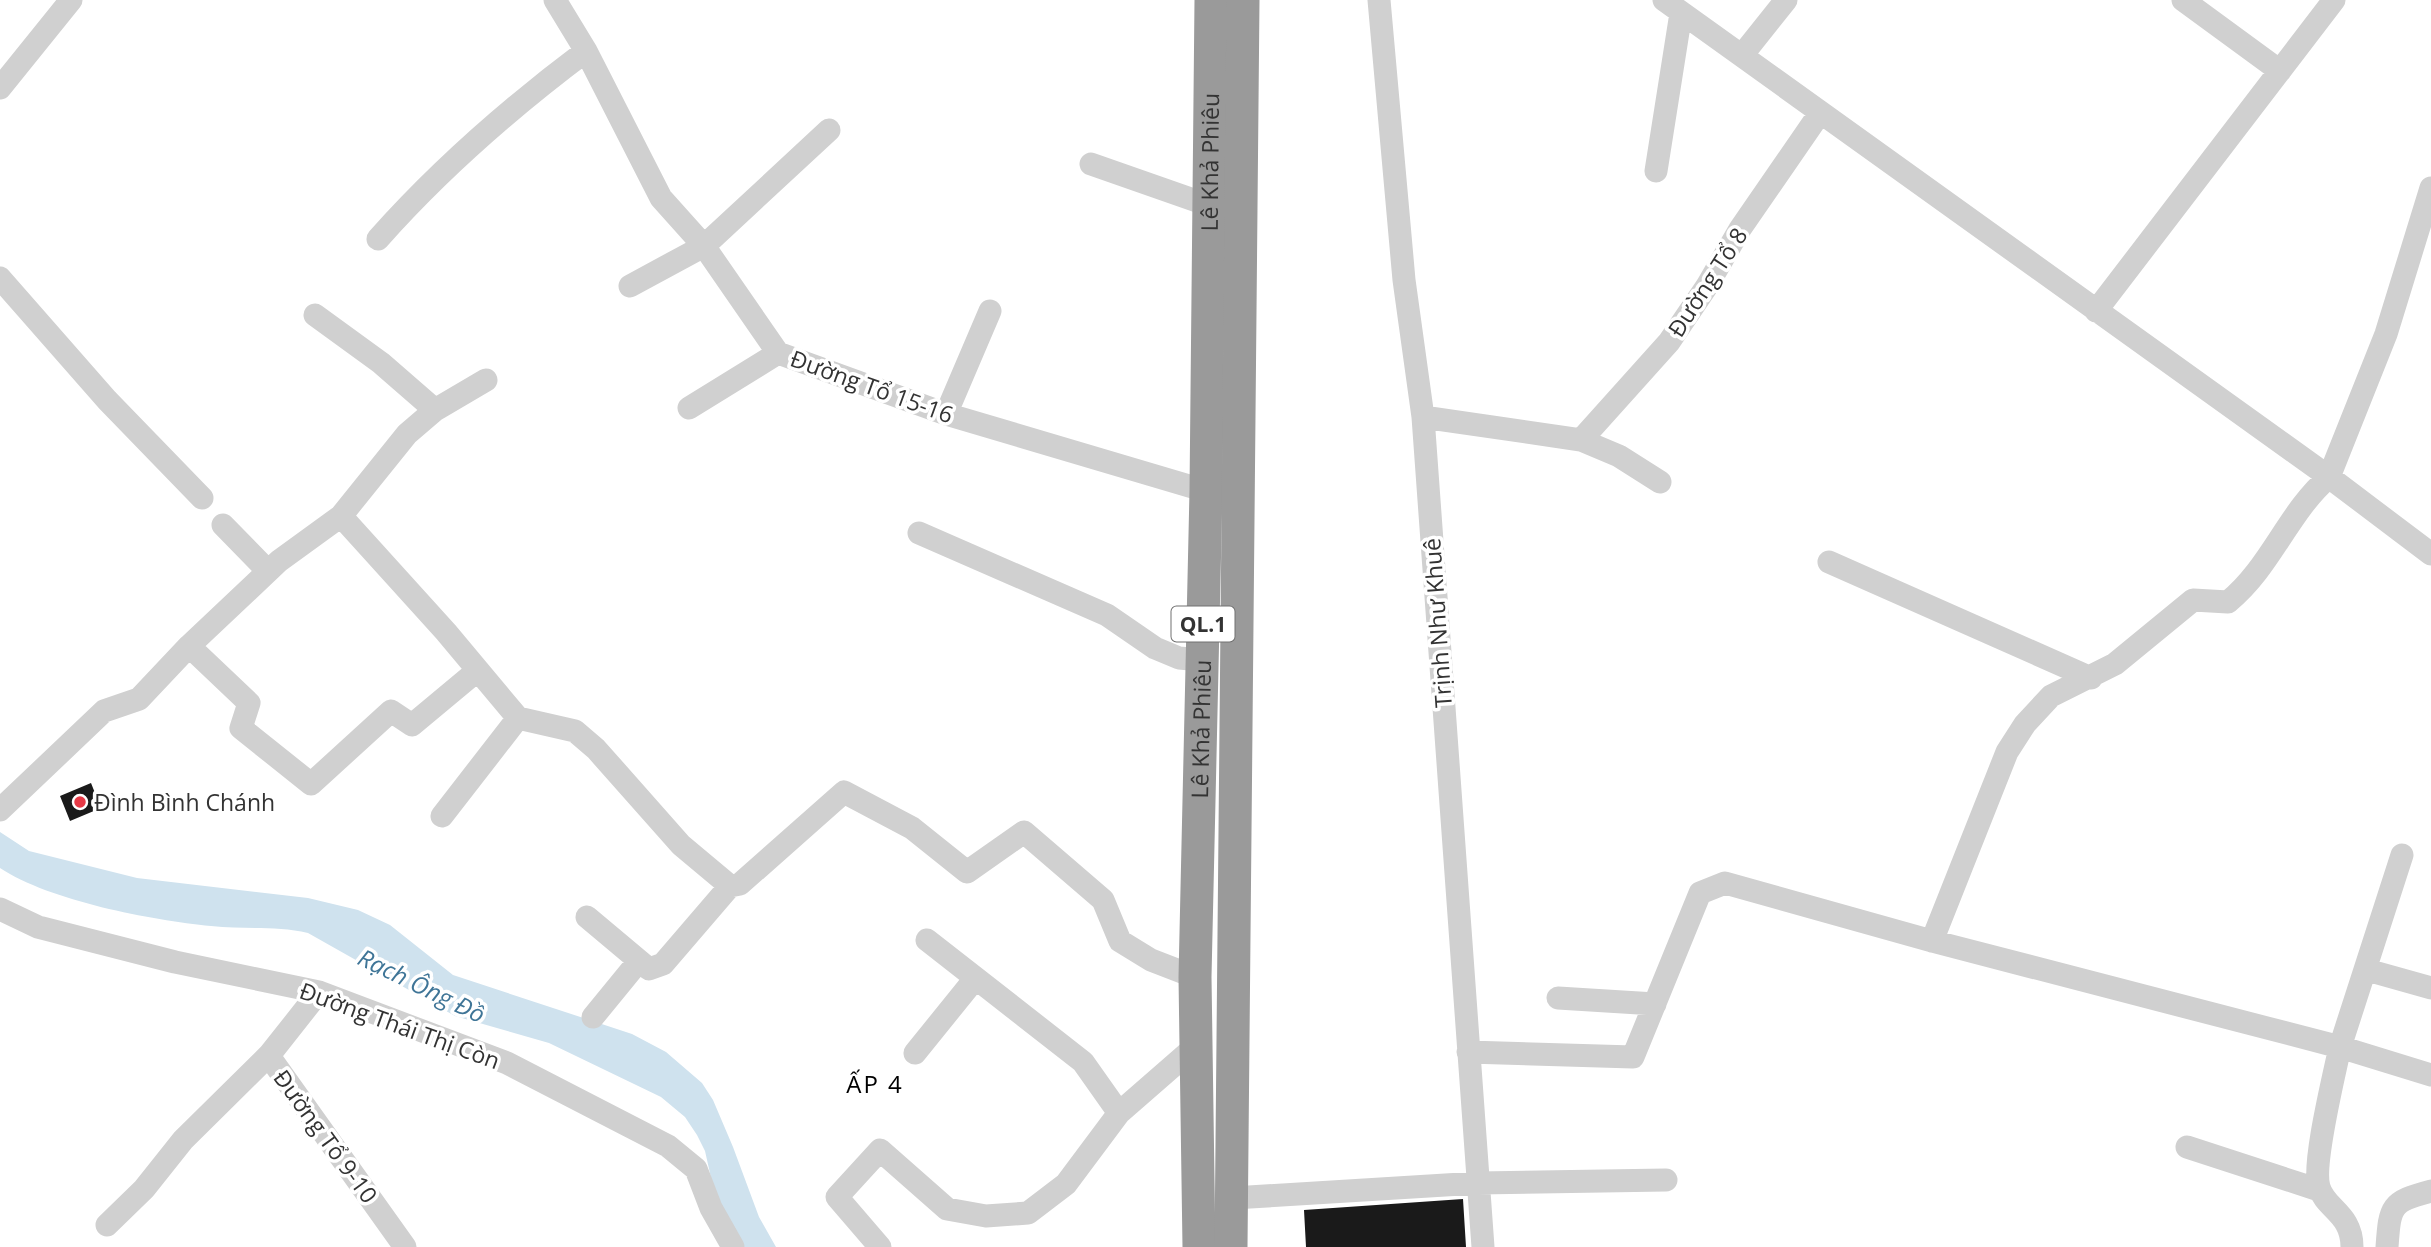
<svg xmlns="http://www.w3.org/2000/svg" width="2431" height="1247" font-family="'Open Sans',sans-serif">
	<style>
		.water { fill: #cfe2ee }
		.building { fill: #1a1a1a }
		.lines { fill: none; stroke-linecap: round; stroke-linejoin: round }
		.minor { stroke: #d0d0d0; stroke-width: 23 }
		.highway { stroke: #9a9a9a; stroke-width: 33 }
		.poi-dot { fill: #e63946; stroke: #fff; stroke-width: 2.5 }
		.labels { text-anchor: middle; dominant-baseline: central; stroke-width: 7; stroke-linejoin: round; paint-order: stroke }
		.shield { fill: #fff; stroke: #707070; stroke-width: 2 }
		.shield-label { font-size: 21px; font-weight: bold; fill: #333 }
		.street-label { font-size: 23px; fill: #333; stroke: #fff }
		.poi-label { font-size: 23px; fill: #333; stroke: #fff; text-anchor: start }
		.water-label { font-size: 24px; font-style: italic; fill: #3f7597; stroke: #fff }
		.neighbourhood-label { font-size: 24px; letter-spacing: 2px; fill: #000; stroke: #fff }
	</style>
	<rect width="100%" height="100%" fill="#fff"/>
	<path class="water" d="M 0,832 L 29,851 L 137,878 L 308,898 L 358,910 L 390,925 L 453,975 L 632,1034 L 666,1052 L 702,1083 L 713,1100 L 733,1147 L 759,1217 L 776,1247 L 736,1247 L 716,1200 L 705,1151 L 697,1135 L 685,1117 L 661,1097 L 549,1043 L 455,1016 L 308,933 C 276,925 244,930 211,926 C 151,920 50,901 0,868 Z"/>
	<path class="building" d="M 91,783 L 101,808 L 70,821 L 60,796 Z
		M 1463,1199 L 1466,1247 L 1306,1247 L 1304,1210 Z"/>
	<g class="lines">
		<path class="minor" d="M 555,0 L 586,51 L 661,198 L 704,246 L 778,353 L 946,414 L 1206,491
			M 1379,0 L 1404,280 L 1423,417 L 1483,1247
			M 1664,0 L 2329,477 L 2431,554
			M 2183,0 L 2280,71
			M 1743,54 L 1786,0
			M 0,88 L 71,0
			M 1091,164 L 1211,206
			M 1656,171 L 1681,13
			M 378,239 C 441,168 510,108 586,51
			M 0,278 L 107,400 L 202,498
			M 630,286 L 704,246 L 829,130
			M 2096,311 L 2334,0
			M 315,315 L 381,363 L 435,410
			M 689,408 L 778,353
			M 946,414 L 990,311
			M 1423,417 L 1581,440 L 1619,456 L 1660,482
			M 1581,440 L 1669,342 L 1707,286 L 1740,229 L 1820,113
			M 341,516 L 446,632 L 518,718 L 575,731 L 596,749 L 681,845 L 730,886 L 740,884 L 844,792 L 912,828 L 967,872 L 1024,832 L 1103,900 L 1120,941 L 1151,960 L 1195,977
			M 223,525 L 268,571
			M 919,533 L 1107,615 L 1155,648 L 1179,658 L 1202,660
			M 1829,562 L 2091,678
			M 189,646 L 249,703 L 241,728 L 311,784 L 391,711 L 412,725 L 478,670
			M 0,810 L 104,711 L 139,699 L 189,646 L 279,561 L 341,516 L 407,434 L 435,410 L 486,380
			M 442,816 L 518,718
			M 2402,855 L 2340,1047 L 2431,1075
			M 0,909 L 38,927 L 175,962 L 319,992 L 507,1063 L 668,1146 L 696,1169 L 711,1208 L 733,1247
			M 587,917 L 649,969 L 663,964 L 730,886
			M 927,940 L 1083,1062 L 1119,1113
			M 1932,941 L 2007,752 L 2025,724 L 2051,696 L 2115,664 L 2193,600 L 2228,602 C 2271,567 2288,512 2329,477 L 2386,334 L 2431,188
			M 2367,970 L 2431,988
			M 319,992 L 270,1054 L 271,1059 L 405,1247
			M 1558,998 L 1655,1004
			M 593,1017 L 638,962
			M 1468,1052 L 1633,1057 L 1700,893 L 1725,883 L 1932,941 L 2340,1047 C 2334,1076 2312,1164 2319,1187 C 2325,1209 2352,1213 2352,1247
			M 915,1053 L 974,980
			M 2187,1147 L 2319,1190
			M 1233,1198 L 1478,1183 L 1666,1180
			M 107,1225 L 144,1189 L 183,1140 L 270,1054
			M 880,1247 L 837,1197 L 880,1150 L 947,1209 L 986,1216 L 1028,1213 L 1066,1184 L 1119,1113 L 1197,1045
			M 2387,1247 C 2390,1206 2390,1202 2431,1191"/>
		<g class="highway">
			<path id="s1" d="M 1199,1247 L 1195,977 L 1206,491 L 1211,0"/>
			<path d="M 1231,1247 L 1243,0"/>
		</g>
	</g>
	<circle class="poi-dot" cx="80" cy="802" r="7"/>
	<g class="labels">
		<rect class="shield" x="1171.5" y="606.5" width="63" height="35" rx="5"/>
		<g class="shield-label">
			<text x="1203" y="624">QL.1</text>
		</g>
		<g class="street-label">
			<text stroke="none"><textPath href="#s1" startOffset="1085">Lê Khả Phiêu</textPath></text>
			<text transform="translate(1707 282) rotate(-57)">Đường Tổ 8</text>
			<text transform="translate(872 386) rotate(20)">Đường Tổ 15-16</text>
			<text transform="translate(1437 623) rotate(-94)">Trịnh Như Khuê</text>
			<text stroke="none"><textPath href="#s1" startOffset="518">Lê Khả Phiêu</textPath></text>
			<text transform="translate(400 1025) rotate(20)">Đường Thái Thị Còn</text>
			<text transform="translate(326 1136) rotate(54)">Đường Tổ 9-10</text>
		</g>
		<g class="poi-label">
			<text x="94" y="802">Đình Bình Chánh</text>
		</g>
		<g class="water-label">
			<text transform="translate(422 985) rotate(26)">Rạch Ông Đồ</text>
		</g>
		<g class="neighbourhood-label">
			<text x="875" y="1083">ẤP 4</text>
		</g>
	</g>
</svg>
